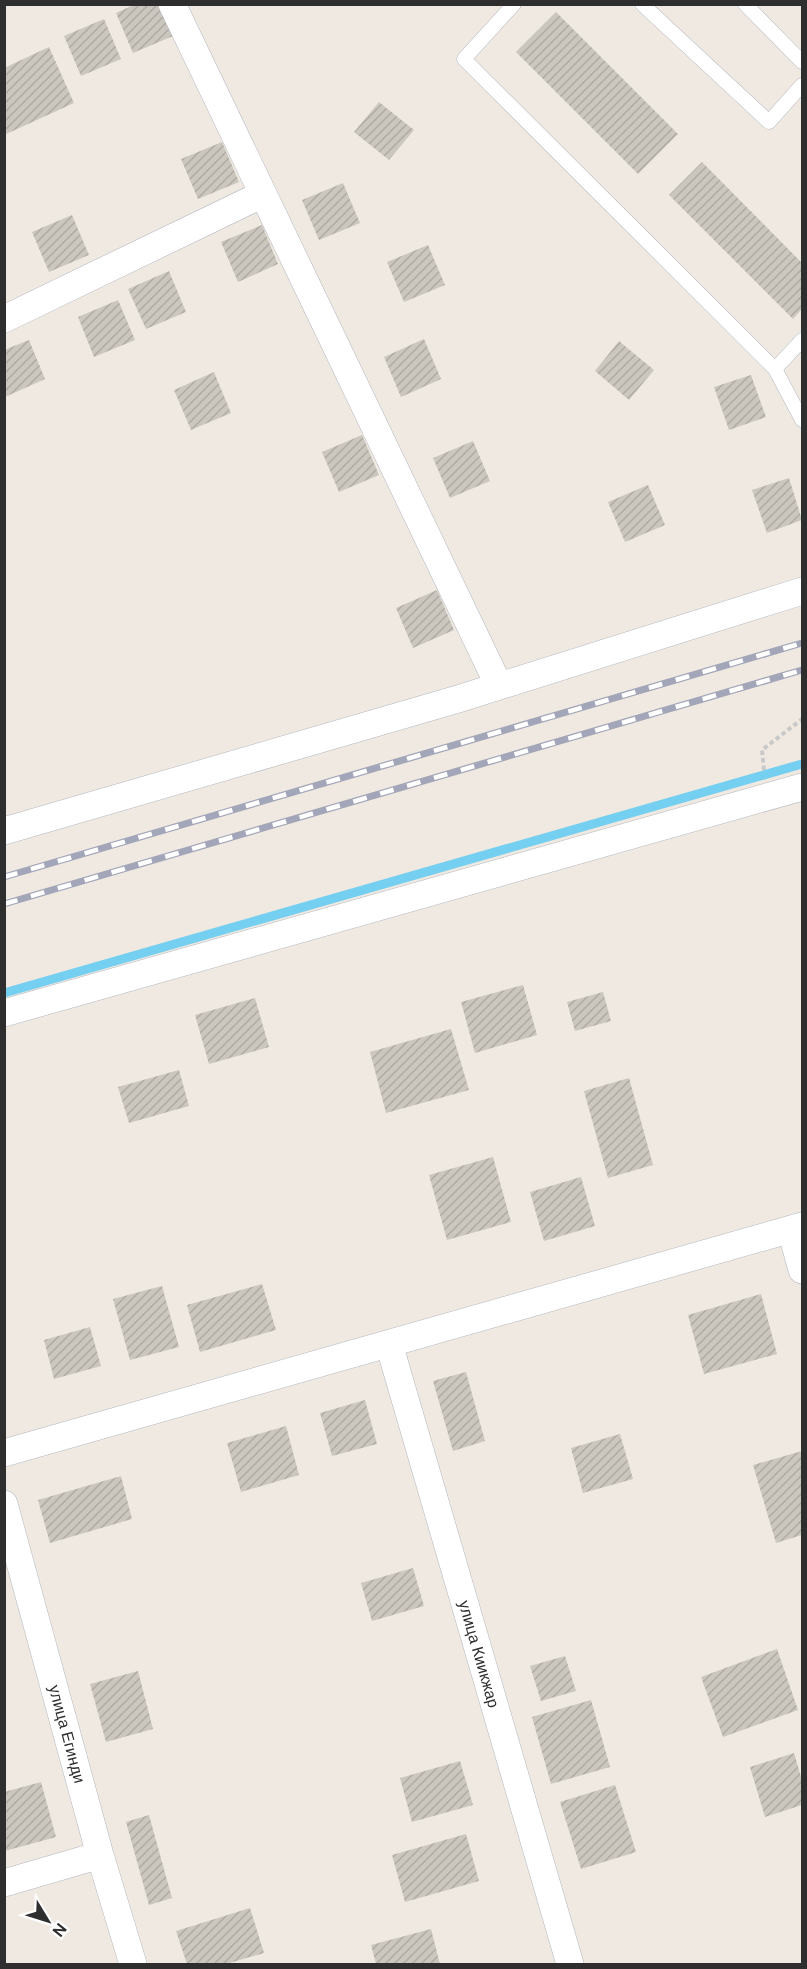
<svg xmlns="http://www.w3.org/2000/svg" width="807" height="1969" font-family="'DM Sans',sans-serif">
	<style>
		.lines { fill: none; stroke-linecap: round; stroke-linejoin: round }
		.stream { stroke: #75cff0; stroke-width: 9 }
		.building { fill: url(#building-hatch) }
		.service-casing { stroke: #b4b7c1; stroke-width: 15 }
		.minor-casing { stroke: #b4b7c1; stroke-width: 28 }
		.path { stroke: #c9c9c9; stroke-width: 4; stroke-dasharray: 4.5 3; stroke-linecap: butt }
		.service { stroke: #fff; stroke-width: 14 }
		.minor { stroke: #fff; stroke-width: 27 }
		.rail-casing { stroke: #a3a6b8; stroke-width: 7 }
		.rail { stroke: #fff; stroke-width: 4.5; stroke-dasharray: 14; stroke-linecap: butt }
		.labels { text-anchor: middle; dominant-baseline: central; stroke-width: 4.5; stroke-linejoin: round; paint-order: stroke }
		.street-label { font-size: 16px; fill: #2e2e2e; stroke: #fff }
	</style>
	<defs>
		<pattern id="building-hatch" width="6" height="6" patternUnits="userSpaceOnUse" patternTransform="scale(1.5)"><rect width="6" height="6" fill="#cbc7bf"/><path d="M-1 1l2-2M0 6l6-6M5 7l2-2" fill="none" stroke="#afaba4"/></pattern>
	</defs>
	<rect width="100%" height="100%" fill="#efe9e1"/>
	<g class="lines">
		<path class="stream" d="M 4,993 L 802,764"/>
	</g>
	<path class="building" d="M 136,4 L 160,4 L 173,36 L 133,53 L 116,13 Z
		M 556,12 L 678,134 L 638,174 L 516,52 Z
		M 104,19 L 121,59 L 81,76 L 64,36 Z
		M 49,47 L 74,103 L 4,135 L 4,68 Z
		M 379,102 L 414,130 L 389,160 L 354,132 Z
		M 222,142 L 239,182 L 198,199 L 181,159 Z
		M 702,162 L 802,263 L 802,309 L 793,319 L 669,195 Z
		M 343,183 L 360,223 L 319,240 L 302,200 Z
		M 72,215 L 89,255 L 49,272 L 32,232 Z
		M 262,225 L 278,264 L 238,282 L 221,242 Z
		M 428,245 L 445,285 L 404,302 L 387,262 Z
		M 169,271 L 186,312 L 146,329 L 128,289 Z
		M 118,300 L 135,340 L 94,357 L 78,317 Z
		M 424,339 L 441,379 L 401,397 L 384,357 Z
		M 29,340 L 45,379 L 5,397 L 4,350 Z
		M 619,341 L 654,370 L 629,400 L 595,371 Z
		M 214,372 L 231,413 L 191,430 L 174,390 Z
		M 751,375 L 766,417 L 729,430 L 714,387 Z
		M 362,435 L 379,475 L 339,492 L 322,452 Z
		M 473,441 L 490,481 L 450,498 L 433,458 Z
		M 789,478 L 802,520 L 767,533 L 752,490 Z
		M 648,485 L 665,525 L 625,542 L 608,502 Z
		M 437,590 L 454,630 L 413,648 L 396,608 Z
		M 523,985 L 537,1035 L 475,1053 L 461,1002 Z
		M 603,992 L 611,1021 L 575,1031 L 567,1002 Z
		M 255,998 L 269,1047 L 209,1064 L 195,1015 Z
		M 451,1029 L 469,1090 L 386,1113 L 370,1052 Z
		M 179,1070 L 189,1106 L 129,1123 L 118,1087 Z
		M 629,1078 L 653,1165 L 608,1178 L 584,1091 Z
		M 493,1157 L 511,1222 L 447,1240 L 429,1175 Z
		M 581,1177 L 595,1226 L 544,1241 L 530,1192 Z
		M 262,1284 L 276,1330 L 200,1352 L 187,1305 Z
		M 162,1286 L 179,1347 L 130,1360 L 113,1299 Z
		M 761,1294 L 777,1354 L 704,1374 L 688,1315 Z
		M 90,1327 L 101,1366 L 54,1379 L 44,1340 Z
		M 466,1372 L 485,1441 L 453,1451 L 433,1381 Z
		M 365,1400 L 377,1444 L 332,1456 L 320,1413 Z
		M 286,1426 L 299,1475 L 241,1492 L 227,1443 Z
		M 620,1434 L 633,1479 L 583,1493 L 571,1448 Z
		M 802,1451 L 802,1535 L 776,1543 L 753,1465 Z
		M 121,1476 L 132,1519 L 50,1543 L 38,1500 Z
		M 413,1568 L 424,1606 L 372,1621 L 361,1583 Z
		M 777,1649 L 798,1710 L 723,1737 L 701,1677 Z
		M 565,1656 L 576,1691 L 541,1701 L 530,1666 Z
		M 138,1671 L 153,1729 L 106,1742 L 90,1684 Z
		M 591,1700 L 610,1767 L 551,1784 L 532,1717 Z
		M 794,1753 L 802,1780 L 802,1805 L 765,1817 L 750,1767 Z
		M 460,1761 L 473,1805 L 412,1822 L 400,1778 Z
		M 41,1782 L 56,1837 L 5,1851 L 4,1792 Z
		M 615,1785 L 636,1852 L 581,1869 L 560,1802 Z
		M 149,1815 L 172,1898 L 149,1905 L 126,1822 Z
		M 466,1834 L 479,1881 L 405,1902 L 392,1855 Z
		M 250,1908 L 264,1953 L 226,1964 L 187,1964 L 176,1931 Z
		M 431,1929 L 440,1964 L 376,1964 L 371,1945 Z"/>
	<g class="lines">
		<defs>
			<path id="service" d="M 514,4 L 464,59 L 775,369
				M 642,4 L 769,122 L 802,85
				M 745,4 L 802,62
				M 802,340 L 775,369 L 802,420"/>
			<path id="minor" d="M 172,4 L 499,686
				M 4,319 L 263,194
				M 4,831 L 458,699 L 802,591
				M 4,1013 L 802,787
				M 791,1230 L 802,1270
				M 389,1344 L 570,1964
				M 4,1453 L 802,1226
				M 4,1504 L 100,1855 L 133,1964
				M 4,1883 L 100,1855"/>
		</defs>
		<use href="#service" class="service-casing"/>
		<use href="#minor" class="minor-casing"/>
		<path class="path" d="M 764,770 L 762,750 L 802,719"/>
		<use href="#service" class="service"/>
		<use href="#minor" class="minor"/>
		<defs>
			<path id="rail" d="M 4,877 L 802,643
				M 4,904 L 802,670"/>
		</defs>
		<use href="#rail" class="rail-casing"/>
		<use href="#rail" class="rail"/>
	</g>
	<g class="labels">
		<g class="street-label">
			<text transform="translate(479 1654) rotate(74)">улица Киикжар</text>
			<text transform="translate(67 1734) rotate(75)">улица Егинди</text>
		</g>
	</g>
	<rect width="807" height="1969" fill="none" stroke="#2e2e2e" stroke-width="12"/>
	<g transform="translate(48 1921) rotate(128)" stroke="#ffffff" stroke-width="4.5" paint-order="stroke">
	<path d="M0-4.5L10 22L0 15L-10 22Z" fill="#2e2e2e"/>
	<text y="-9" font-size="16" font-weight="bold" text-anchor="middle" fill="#2e2e2e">N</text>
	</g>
</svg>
